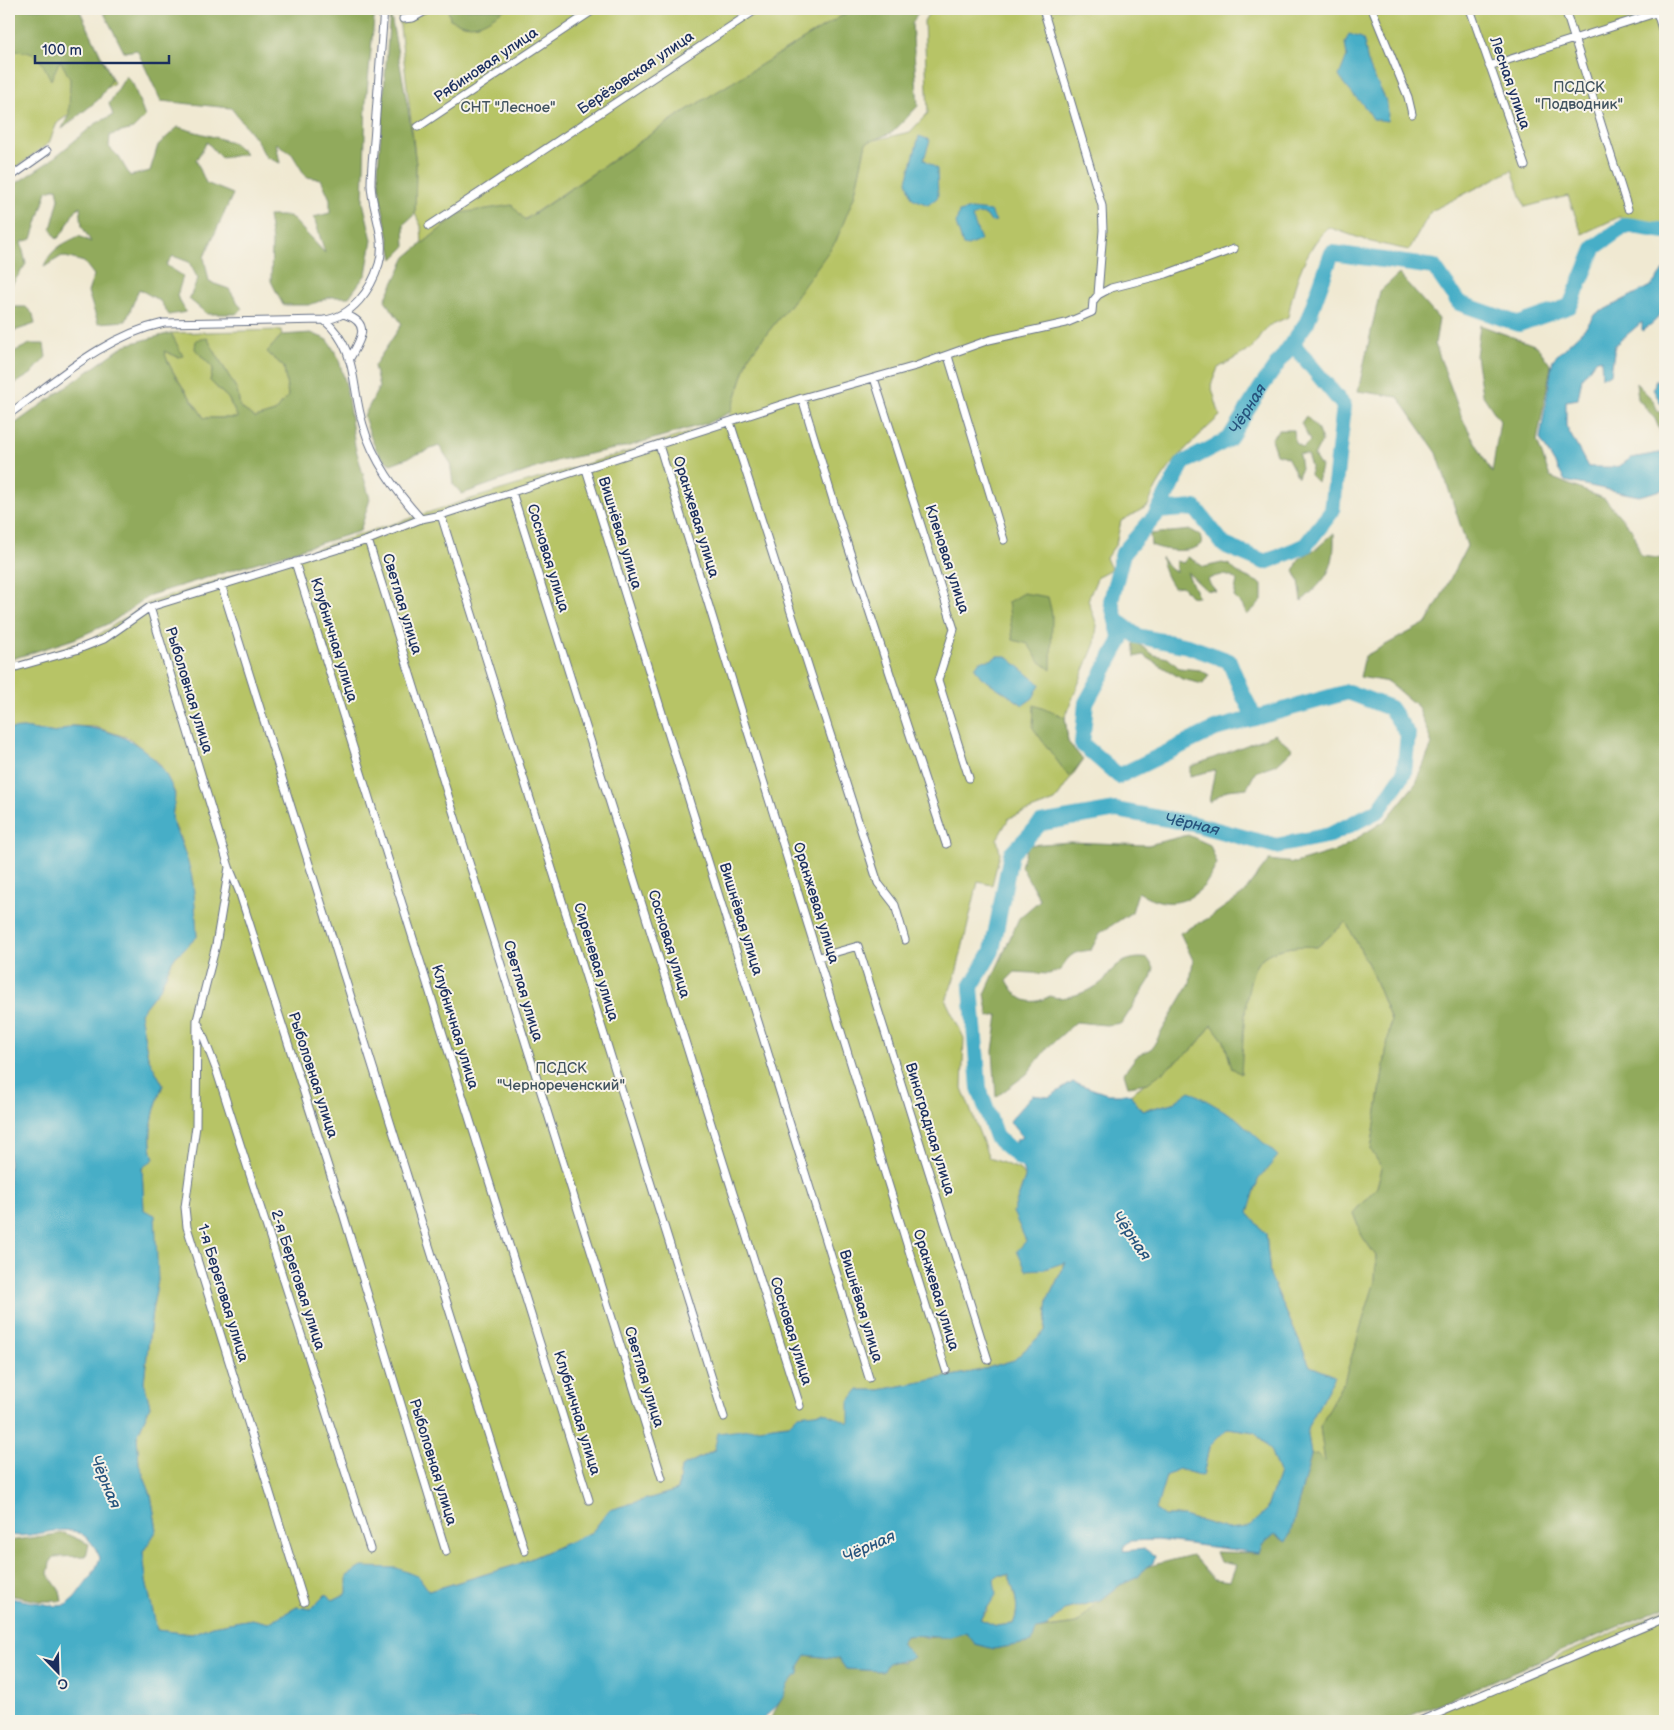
<svg xmlns="http://www.w3.org/2000/svg" width="1674" height="1730" font-family="'Balsamiq Sans',sans-serif">
	<style>
		.green { fill: #b7c466; stroke: #697a62 }
		.forest { fill: #91aa5b; stroke: #566c5c }
		.water { fill: #47aec7; stroke: #316e92; fill-rule: evenodd }
		.lines { fill: none; stroke-linecap: round; stroke-linejoin: round }
		.river { stroke: #47aec7; stroke-width: 16 }
		.minor-casing { stroke: #667087; stroke-width: 9 }
		.minor { stroke: #fff; stroke-width: 7 }
		.labels { text-anchor: middle; dominant-baseline: central; stroke-width: 4; stroke-linejoin: round; paint-order: stroke }
		.street-label { font-size: 15px; fill: #1b2f5e; stroke: #f7f3e8 }
		.park-label { font-size: 15px; fill: #425460; stroke: #f7f3e8 }
		.water-label { font-size: 16px; font-style: italic; fill: #28557e; stroke: #f7f3e8 }
	</style>
	<rect width="100%" height="100%" fill="#f7f3e8"/>
	<filter id="ink" filterUnits="userSpaceOnUse"><feTurbulence type="fractalNoise" baseFrequency=".02" numOctaves="2"/><feDisplacementMap in="SourceGraphic" scale="10" xChannelSelector="R" yChannelSelector="G"/><feConvolveMatrix kernelMatrix="1 2 1 2 8 2 1 2 1" color-interpolation-filters="sRGB"/></filter>
	<filter id="wash" filterUnits="userSpaceOnUse"><feTurbulence type="fractalNoise" baseFrequency=".0096" numOctaves="4" result="noise"/><feDisplacementMap in="SourceGraphic" scale="20" xChannelSelector="R" yChannelSelector="G"/><feGaussianBlur stdDeviation="1.12" result="paint"/><feColorMatrix in="noise" values="0 0 0 0 0 0 0 0 0 0 0 0 0 0 0 0 0 1.4 0 .05"/><feComposite in="paint" operator="in"/></filter>
	<g filter="url(#wash)">
		<rect width="100%" height="100%" fill="#f0e9d2"/>
		<path class="green" d="M 9,9 L 79,9 L 114,83 L 57,123 L 49,143 L 9,173 Z
			M 392,9 L 853,9 L 682,113 L 524,220 L 460,213 L 422,244 L 421,226 L 415,214 L 416,164 L 399,18 Z
			M 931,9 L 1665,9 L 1665,224 L 1619,217 L 1582,234 L 1568,196 L 1525,207 L 1512,170 L 1431,211 L 1409,250 L 1371,242 L 1328,227 C 1304,252 1294,283 1288,317 L 1268,326 L 1251,349 L 1218,368 L 1211,385 L 1220,416 C 1192,442 1161,469 1148,506 L 1121,521 L 1116,544 L 1106,558 L 1111,569 L 1098,576 L 1088,600 L 1097,625 L 1095,643 L 1065,717 L 1068,742 L 1083,760 L 1055,801 L 1009,818 L 997,839 L 1000,853 L 992,885 L 978,882 L 957,970 L 946,1001 L 964,1038 L 962,1088 L 989,1158 L 1019,1169 L 1025,1178 L 1013,1212 L 1045,1269 L 1066,1261 L 1048,1299 L 1045,1331 L 1014,1360 L 977,1371 L 880,1390 L 858,1390 L 849,1423 L 798,1415 L 789,1424 C 755,1425 712,1452 681,1467 L 678,1490 L 610,1510 L 592,1532 L 516,1565 L 429,1591 L 419,1577 L 347,1593 L 333,1600 L 326,1594 L 311,1609 L 297,1607 L 268,1623 L 252,1619 L 212,1626 L 192,1634 L 157,1630 L 146,1580 L 143,1552 L 157,1530 L 151,1495 L 139,1464 L 137,1436 L 150,1406 L 144,1382 L 152,1311 L 158,1280 L 144,1211 L 142,1167 L 154,1159 C 146,1135 154,1108 163,1085 L 148,1057 L 140,1013 L 160,988 L 173,959 L 197,937 L 193,883 L 181,840 L 172,819 L 175,793 L 160,764 L 129,738 L 95,727 L 72,726 L 56,733 L 23,728 L 9,729 L 9,665 L 92,639 L 148,603 L 458,503 L 728,421 L 749,356 L 795,298 L 854,197 L 866,142 L 910,132 L 928,113 L 924,21 Z
			M 281,330 L 282,335 L 267,352 L 284,367 L 288,396 L 275,412 L 255,418 L 240,407 L 237,390 L 207,338 L 195,349 L 213,368 L 210,381 L 228,398 L 238,418 L 204,418 C 190,395 172,376 163,350 L 178,357 L 181,353 L 171,333 Z
			M 1346,922 L 1370,968 L 1391,1020 L 1371,1150 L 1382,1168 L 1377,1187 L 1353,1213 L 1362,1236 L 1376,1256 L 1375,1282 L 1345,1378 L 1320,1427 L 1325,1463 L 1317,1454 L 1311,1455 L 1307,1428 L 1335,1376 L 1310,1366 L 1270,1275 L 1266,1234 L 1248,1213 L 1258,1180 L 1173,1103 L 1142,1111 L 1130,1094 L 1193,1049 L 1212,1025 L 1224,1041 L 1232,1068 C 1236,1045 1244,982 1257,964 C 1268,947 1299,945 1317,947 Z
			M 1228,1428 L 1255,1432 L 1271,1452 L 1279,1473 L 1266,1511 L 1248,1528 L 1227,1529 L 1183,1516 L 1164,1516 L 1155,1510 L 1166,1476 L 1178,1469 L 1203,1476 L 1209,1447 Z
			M 1000,1575 L 1009,1575 C 1014,1594 1021,1606 1013,1624 L 996,1626 L 980,1619 L 987,1611 L 994,1579 Z
			M 1101,1600 L 1076,1624 L 1045,1628 L 1064,1610 Z
			M 1665,1610 L 1665,1721 L 1410,1721 Z"/>
		<path class="forest" d="M 9,9 L 79,9 L 112,79 L 99,99 L 62,129 L 69,114 L 70,79 L 60,60 L 51,80 C 39,56 38,51 9,51 Z
			M 102,9 L 375,9 L 366,102 L 363,202 L 372,240 L 366,274 L 349,297 L 331,297 L 309,305 L 283,305 L 271,281 L 272,241 L 268,216 L 290,216 L 325,253 L 314,217 L 330,213 L 330,199 L 321,179 L 306,177 L 292,154 L 276,143 L 280,163 L 266,157 L 256,139 L 231,108 L 161,101 L 137,50 L 124,52 Z
			M 448,9 L 505,9 C 483,23 476,31 450,19 Z
			M 853,9 L 920,9 L 912,24 L 918,106 L 893,132 L 866,143 L 854,197 L 836,241 L 795,298 L 749,356 L 731,412 L 708,423 L 629,446 L 559,460 L 462,494 L 453,484 L 450,462 L 439,446 L 391,464 C 374,455 370,434 364,416 L 379,387 L 374,366 L 402,324 L 385,300 L 406,257 L 460,213 L 512,205 L 525,220 L 682,113 Z
			M 390,11 L 408,108 L 416,164 L 415,214 L 404,224 L 405,247 L 393,259 L 381,201 L 378,170 Z
			M 126,76 L 133,84 L 145,117 L 133,129 L 110,135 L 109,147 L 119,157 L 130,176 L 150,171 L 158,145 L 178,127 L 232,142 L 246,154 L 221,158 L 207,142 L 196,160 L 206,183 L 233,194 L 204,257 L 209,282 L 229,289 L 242,309 L 236,314 L 207,314 L 189,299 L 198,279 L 189,262 L 173,256 L 166,265 L 183,276 L 177,296 L 186,312 L 169,315 L 160,301 L 139,289 L 126,321 L 98,323 L 88,292 L 94,275 L 84,262 L 62,256 L 44,267 C 50,249 63,244 79,236 L 91,242 L 82,226 L 80,206 C 69,215 68,230 57,239 L 51,229 L 59,199 L 57,188 L 47,191 L 32,239 L 21,242 L 26,264 L 9,289 L 9,188 L 50,161 L 95,124 L 113,115 L 109,104 Z
			M 9,105 L 13,150 L 9,151 Z
			M 1399,274 L 1439,319 L 1435,344 L 1462,418 L 1492,473 L 1500,421 L 1482,394 L 1476,356 L 1480,325 L 1537,346 L 1551,366 L 1537,441 L 1550,477 L 1605,499 L 1632,530 L 1641,556 L 1665,559 L 1665,1607 L 1398,1721 L 769,1721 L 780,1702 L 788,1681 L 799,1674 L 799,1666 L 805,1655 L 839,1659 L 846,1669 L 883,1671 C 888,1661 894,1661 904,1662 L 905,1647 L 900,1643 L 905,1636 L 918,1635 L 928,1638 L 966,1632 L 994,1649 L 1032,1642 L 1036,1630 L 1076,1624 L 1101,1600 L 1120,1585 L 1138,1577 L 1146,1567 L 1192,1555 L 1214,1579 L 1230,1581 L 1236,1565 L 1220,1562 L 1216,1552 L 1259,1553 L 1262,1545 L 1275,1534 L 1285,1542 L 1290,1534 L 1311,1455 L 1317,1454 L 1325,1462 L 1320,1427 L 1345,1378 L 1375,1281 L 1376,1256 L 1362,1236 L 1353,1213 L 1377,1187 L 1382,1168 L 1371,1150 L 1391,1020 L 1370,968 L 1346,922 L 1317,947 C 1299,945 1268,947 1257,964 C 1244,983 1243,1048 1241,1074 L 1232,1068 L 1224,1041 L 1212,1025 L 1193,1049 L 1148,1083 L 1128,1086 L 1124,1073 L 1136,1057 L 1152,1048 L 1190,983 L 1193,960 L 1180,933 L 1209,918 L 1243,894 L 1269,860 L 1295,863 L 1338,850 L 1386,820 L 1416,783 L 1432,744 L 1418,707 L 1388,682 L 1360,677 L 1365,656 L 1428,622 L 1467,546 L 1437,453 L 1398,397 L 1358,391 L 1380,291 Z
			M 13,307 L 26,307 L 33,314 L 35,324 L 14,331 L 11,315 Z
			M 171,333 L 183,356 L 178,357 L 164,351 C 171,375 190,396 204,418 L 238,418 L 228,398 L 210,381 L 213,368 L 195,349 L 196,340 L 207,338 L 237,390 L 240,407 L 255,418 L 275,412 L 288,396 L 284,367 L 267,352 L 282,335 L 311,333 L 328,340 L 338,357 L 346,385 L 355,446 L 370,499 L 360,531 L 150,595 L 112,622 L 74,639 L 9,660 L 9,428 L 125,345 Z
			M 30,344 L 44,344 L 46,357 L 31,374 L 9,387 L 9,354 Z
			M 1636,383 L 1652,399 L 1658,411 L 1665,416 L 1665,443 L 1655,419 L 1638,399 Z
			M 1306,416 L 1317,428 L 1322,441 L 1314,456 L 1321,467 L 1317,482 L 1310,475 L 1311,466 L 1307,455 L 1299,454 L 1301,468 L 1298,477 L 1287,457 L 1276,454 L 1271,439 L 1279,430 L 1294,430 L 1295,443 L 1303,448 L 1310,441 L 1301,423 Z
			M 1191,530 L 1200,535 L 1202,544 C 1189,554 1166,551 1151,545 L 1150,534 Z
			M 1334,533 C 1335,570 1328,577 1302,601 L 1299,581 L 1294,571 L 1299,559 L 1317,548 Z
			M 1161,557 L 1169,568 L 1176,572 L 1176,561 L 1183,563 L 1188,557 L 1204,567 L 1222,563 L 1230,565 C 1238,576 1251,577 1262,585 L 1262,601 L 1247,615 L 1242,605 L 1234,597 L 1237,580 C 1226,573 1219,574 1207,580 L 1216,591 L 1206,590 L 1187,572 L 1198,597 L 1190,596 L 1182,586 L 1173,587 C 1166,577 1163,569 1161,557 Z
			M 1023,593 L 1048,597 L 1052,614 L 1051,670 L 1039,661 L 1028,644 L 1013,640 L 1008,602 Z
			M 1133,640 L 1154,655 L 1168,658 L 1179,668 L 1200,670 L 1209,675 L 1203,684 L 1182,679 L 1143,655 L 1135,657 Z
			M 1034,705 L 1065,717 L 1068,742 L 1083,760 L 1069,777 L 1033,728 Z
			M 1275,734 L 1293,749 L 1277,764 L 1256,771 L 1247,788 L 1227,790 L 1209,802 L 1215,770 L 1190,776 L 1190,767 Z
			M 1188,835 L 1210,845 L 1217,864 C 1213,871 1208,882 1202,888 C 1181,908 1161,905 1138,892 L 1132,912 L 1100,933 L 1091,950 C 1075,952 1068,954 1061,970 L 1049,974 L 1015,972 L 1007,980 C 1017,999 1029,1008 1050,996 C 1062,1002 1092,991 1102,982 C 1106,979 1108,973 1112,970 C 1121,960 1136,956 1148,959 L 1154,968 L 1151,978 L 1122,1023 L 1106,1025 L 1076,1022 L 1047,1048 L 1027,1074 L 996,1097 L 993,1051 L 998,1015 L 989,1017 L 985,994 L 1019,918 L 1040,900 L 1021,866 L 1028,845 L 1070,842 L 1148,845 Z
			M 64,1533 L 89,1544 L 86,1556 L 54,1557 L 50,1563 L 48,1574 L 60,1591 L 62,1601 L 39,1601 L 9,1595 L 9,1541 Z"/>
		<path class="water" d="M 1349,34 L 1362,38 C 1367,46 1365,55 1369,65 C 1375,84 1392,100 1387,121 L 1373,119 C 1364,102 1348,93 1339,76 L 1347,56 L 1345,43 Z
			M 919,136 L 930,140 L 924,159 L 937,169 L 938,197 L 928,205 L 912,198 L 907,181 Z
			M 971,209 L 990,211 L 996,221 L 991,222 L 986,215 L 978,214 L 972,217 L 981,240 L 968,246 L 963,245 L 956,224 L 959,212 Z
			M 1665,268 C 1665,301 1672,311 1642,331 L 1642,322 L 1615,345 L 1611,374 L 1602,377 L 1601,359 L 1595,361 L 1582,378 L 1578,399 L 1566,401 L 1566,426 L 1588,467 L 1618,467 L 1631,458 L 1665,452 L 1665,489 L 1639,496 L 1565,481 L 1540,439 L 1553,359 L 1587,326 L 1594,315 L 1652,285 Z
			M 1656,380 L 1665,382 L 1665,406 L 1660,402 L 1653,389 Z
			M 997,656 L 1006,656 L 1040,684 L 1033,698 L 1023,705 L 981,677 L 975,668 L 980,661 L 991,660 Z
			M 72,726 C 116,728 158,747 174,792 C 177,801 170,812 173,822 C 180,842 190,862 193,884 C 195,901 196,919 197,937 L 173,959 L 160,988 L 140,1013 L 148,1057 L 163,1085 C 154,1108 146,1135 154,1159 L 142,1168 L 144,1210 L 155,1215 L 158,1280 L 152,1311 L 144,1382 L 150,1406 L 137,1436 L 139,1464 L 151,1495 L 157,1530 L 143,1552 L 146,1580 L 157,1630 L 192,1634 L 212,1626 L 252,1619 L 268,1623 L 297,1607 L 311,1609 L 326,1594 L 333,1600 L 347,1593 L 347,1576 L 362,1567 L 397,1568 L 419,1577 L 429,1591 L 516,1565 L 592,1532 L 609,1510 L 678,1490 L 681,1467 L 714,1451 L 718,1433 L 789,1424 L 798,1415 L 823,1412 L 849,1423 L 849,1402 L 858,1390 L 880,1390 L 977,1371 L 1014,1360 L 1045,1331 L 1048,1299 L 1066,1262 L 1045,1269 L 1026,1270 L 1017,1251 L 1026,1241 L 1013,1212 L 1025,1178 L 1015,1141 L 1022,1137 L 1009,1121 L 1032,1095 L 1049,1097 L 1073,1082 L 1107,1094 L 1130,1094 L 1142,1111 L 1173,1103 L 1190,1091 L 1235,1117 L 1278,1156 L 1258,1180 L 1248,1213 L 1266,1234 L 1270,1275 L 1310,1366 L 1335,1376 L 1307,1428 L 1311,1455 L 1290,1534 L 1286,1542 L 1275,1534 L 1262,1545 L 1259,1553 L 1157,1540 L 1130,1541 L 1124,1546 L 1123,1551 L 1145,1549 L 1155,1556 L 1153,1563 L 1146,1567 L 1138,1577 L 1120,1585 L 1101,1600 L 1064,1610 L 1045,1628 L 1036,1630 L 1032,1642 L 994,1649 L 975,1644 L 966,1632 C 942,1643 929,1633 905,1636 L 900,1643 L 914,1657 C 902,1663 889,1657 884,1671 L 846,1669 L 839,1659 L 806,1655 L 799,1666 L 799,1674 C 782,1685 789,1691 779,1703 C 774,1710 767,1713 763,1721 L 9,1721 L 9,1598 L 56,1606 L 66,1605 L 75,1597 L 95,1570 L 100,1558 C 80,1509 43,1541 9,1535 L 9,729 L 23,728 L 56,733 ZM 1228,1428 L 1255,1432 L 1271,1452 L 1279,1473 L 1266,1511 L 1248,1527 L 1227,1529 L 1183,1516 L 1164,1516 L 1156,1510 L 1166,1476 L 1178,1469 L 1203,1476 L 1209,1447 ZM 1000,1575 L 1009,1575 C 1014,1593 1021,1607 1013,1624 L 996,1626 L 980,1619 L 996,1595 L 994,1579 Z"/>
		<g class="lines">
			<g class="river">
				<path d="M 1158,511 L 1195,508 L 1224,545 L 1265,562 L 1305,546 L 1332,511 L 1344,406 L 1292,343"/>
				<path d="M 1116,620 L 1137,636 L 1188,646 L 1229,661 L 1243,695 L 1255,718"/>
				<path id="s1" d="M 1039,1168 L 1020,1158 L 996,1137 L 979,1088 L 971,987 L 992,951 L 1011,854 L 1041,823 L 1116,810 L 1194,824 L 1276,846 L 1330,835 L 1379,810 L 1404,773 L 1408,734 L 1390,708 L 1348,692 L 1215,729 L 1119,776 L 1082,744 L 1086,703 L 1121,640 L 1111,601 L 1123,553 L 1156,515 L 1183,463 L 1229,439 L 1262,386 L 1307,322 L 1332,253 L 1434,267 L 1459,303 L 1519,324 L 1570,306 L 1595,247 L 1626,225 L 1665,231"/>
			</g>
		</g>
	</g>
	<g filter="url(#ink)">
		<g class="lines">
			<defs>
				<path id="minor" d="M 1043,9 L 1102,206 L 1103,230 L 1098,295
					M 1372,9 L 1408,97 L 1412,114
					M 1470,9 L 1525,166
					M 1565,9 L 1628,209
					M 1656,9 L 1665,39
					M 403,19 L 413,18 L 429,9
					M 1489,66 L 1665,10
					M 418,127 L 595,9
					M 9,178 L 47,151
					M 429,226 L 757,9
					M 346,315 C 373,324 359,342 349,360
					M 324,320 C 352,317 371,290 379,264 C 387,238 372,211 371,185 C 371,166 374,146 375,127 C 378,88 381,48 384,9
					M 948,356 L 1004,540
					M 874,378 L 954,629 L 938,680 L 969,778
					M 802,398 L 837,513 L 946,844
					M 9,414 C 58,379 104,336 164,323 L 324,320 C 358,348 351,386 363,425 C 373,461 397,492 421,519
					M 730,422 L 878,883 L 895,905 L 905,940
					M 659,445 L 946,1370
					M 586,469 L 869,1378
					M 512,492 L 800,1406
					M 441,515 L 724,1417
					M 368,540 L 662,1478
					M 295,562 L 589,1500
					M 221,584 L 525,1551
					M 150,607 L 229,867 L 239,891 L 341,1207 L 446,1552
					M 9,669 L 76,650 L 104,639 L 150,607 L 368,540 L 421,519 L 441,515 L 802,398 L 916,366 L 989,340 L 1066,323 L 1092,312 L 1093,301 L 1098,295 L 1111,288 L 1166,274 L 1234,249
					M 229,867 L 216,945 L 197,1020 L 196,1126 L 185,1207 L 187,1227 L 304,1602
					M 819,957 L 858,946 L 988,1360
					M 199,1025 L 216,1069 L 370,1549
					M 1420,1721 L 1665,1618"/>
			</defs>
			<use href="#minor" class="minor-casing"/>
			<use href="#minor" class="minor"/>
		</g>
	</g>
	<g class="labels">
		<g class="street-label">
			<text transform="translate(486 65) rotate(-34)">Рябиновая улица</text>
			<text transform="translate(636 73) rotate(-34)">Берёзовская улица</text>
			<text transform="translate(1510 83) rotate(71)">Лесная улица</text>
			<text transform="translate(696 517) rotate(73)">Оранжевая улица</text>
			<text transform="translate(620 533) rotate(73)">Вишнёвая улица</text>
			<text transform="translate(548 558) rotate(73)">Сосновая улица</text>
			<text transform="translate(947 559) rotate(72)">Кленовая улица</text>
			<text transform="translate(402 604) rotate(73)">Светлая улица</text>
			<text transform="translate(334 640) rotate(73)">Клубничная улица</text>
			<text transform="translate(189 690) rotate(73)">Рыболовная улица</text>
			<text transform="translate(816 903) rotate(73)">Оранжевая улица</text>
			<text transform="translate(741 919) rotate(73)">Вишнёвая улица</text>
			<text transform="translate(669 944) rotate(73)">Сосновая улица</text>
			<text transform="translate(596 962) rotate(73)">Сиреневая улица</text>
			<text transform="translate(523 991) rotate(73)">Светлая улица</text>
			<text transform="translate(455 1027) rotate(73)">Клубничная улица</text>
			<text transform="translate(313 1075) rotate(72)">Рыболовная улица</text>
			<text transform="translate(930 1129) rotate(73)">Виноградная улица</text>
			<text transform="translate(298 1280) rotate(72)">2-я Береговая улица</text>
			<text transform="translate(936 1290) rotate(73)">Оранжевая улица</text>
			<text transform="translate(223 1293) rotate(73)">1-я Береговая улица</text>
			<text transform="translate(861 1306) rotate(73)">Вишнёвая улица</text>
			<text transform="translate(791 1331) rotate(73)">Сосновая улица</text>
			<text transform="translate(644 1377) rotate(73)">Светлая улица</text>
			<text transform="translate(577 1413) rotate(73)">Клубничная улица</text>
			<text transform="translate(433 1462) rotate(73)">Рыболовная улица</text>
		</g>
		<g class="park-label">
			<text x="1579" y="87">ПСДСК<tspan x="1579" dy="17">"Подводник"</tspan></text>
			<text x="508" y="107">СНТ "Лесное"</text>
			<text x="561" y="1068">ПСДСК<tspan x="561" dy="17">"Чернореченский"</tspan></text>
		</g>
		<g class="water-label">
			<text stroke="none"><textPath href="#s1" startOffset="1594">Чёрная</textPath></text>
			<text stroke="none"><textPath href="#s1" startOffset="544">Чёрная</textPath></text>
			<text transform="translate(1131 1236) rotate(55)">Чёрная</text>
			<text transform="translate(105 1482) rotate(67)">Чёрная</text>
			<text transform="translate(869 1547) rotate(-24)">Чёрная</text>
		</g>
	</g>
	<rect width="1674" height="1730" fill="none" stroke="#f7f3e8" stroke-width="30"/>
	<g transform="translate(58 1672) rotate(157)" stroke="#f7f3e8" stroke-width="4" paint-order="stroke">
	<path d="M0-4L9 19L0 12L-9 19Z" fill="#1b2f5e"/>
	<text y="-8" font-size="14" font-weight="bold" text-anchor="middle" fill="#1b2f5e">С</text>
	</g>
	<path d="M35 55v8h134v-8" fill="none" stroke="#1b2f5e" stroke-width="2.5"/>
	<text x="42" y="55" font-size="15" fill="#1b2f5e" stroke="#f7f3e8" stroke-width="4" paint-order="stroke">100 m</text>
</svg>
